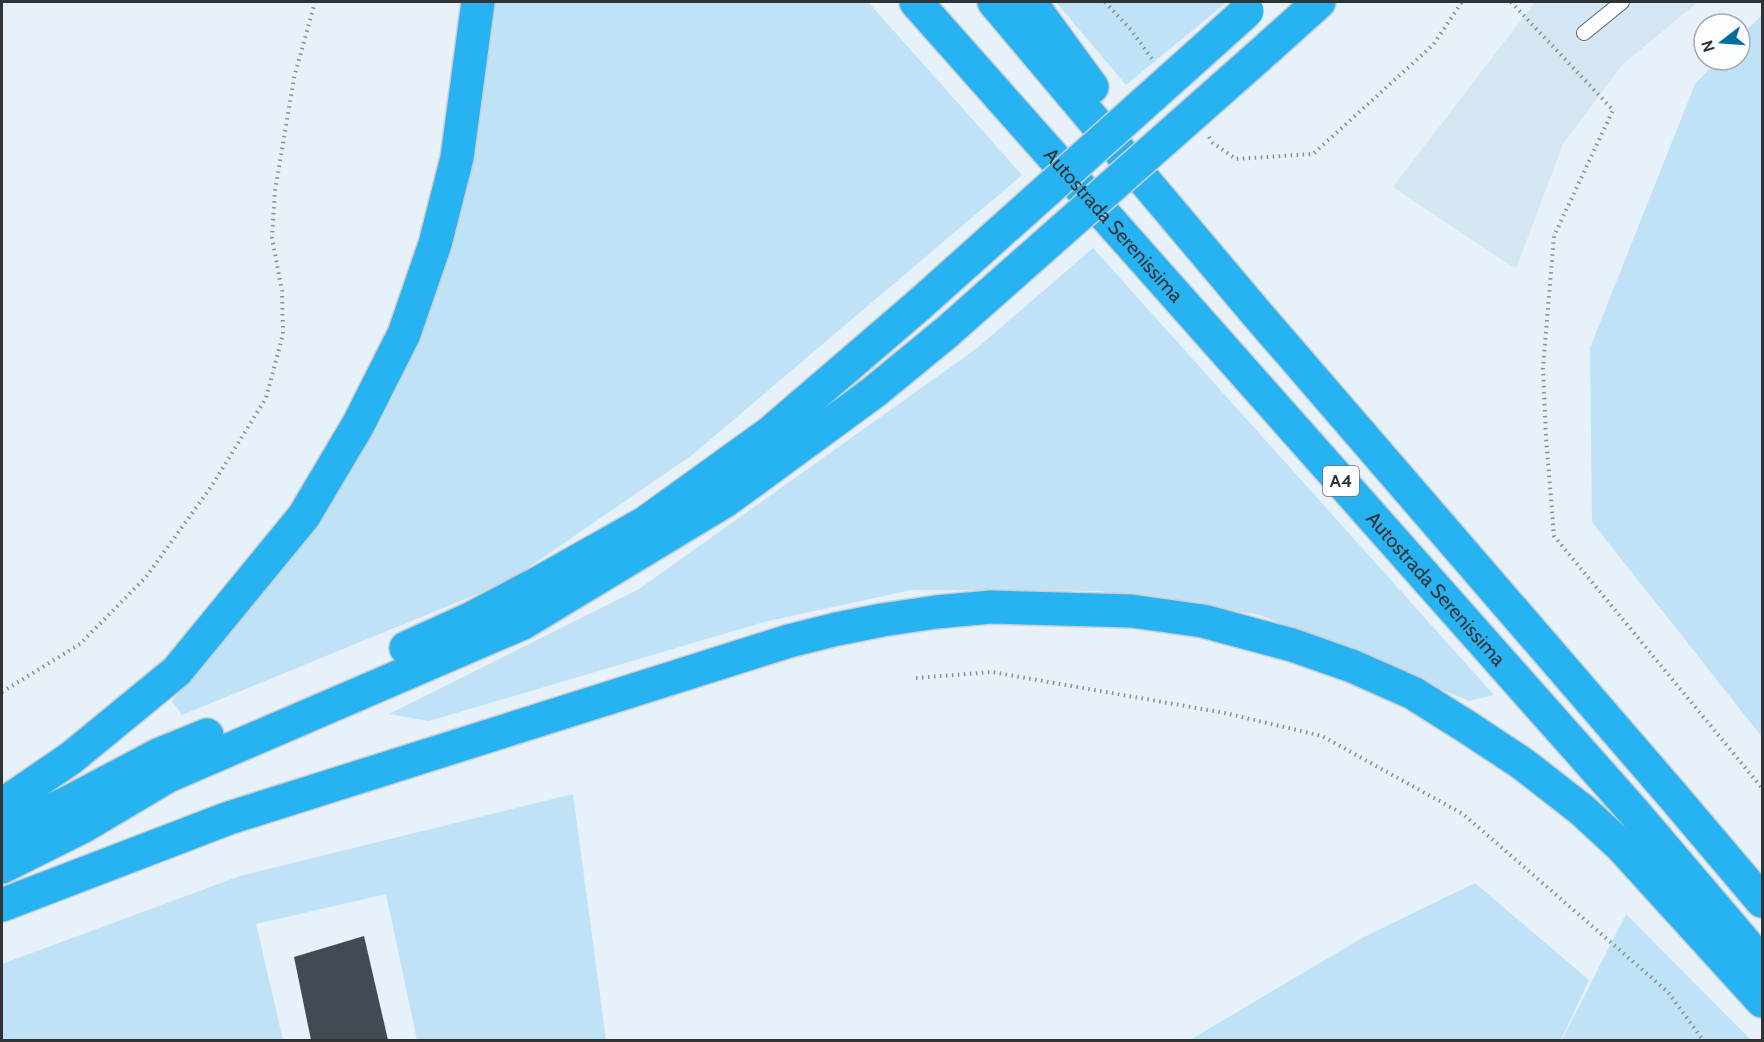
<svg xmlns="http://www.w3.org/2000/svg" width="1764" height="1042" font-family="Cabin,sans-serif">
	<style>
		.built { fill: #d4e6f2 }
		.green { fill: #c0e2f6 }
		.building { fill: #414b51 }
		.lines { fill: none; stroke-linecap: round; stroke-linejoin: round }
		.lane-casing { stroke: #5c666c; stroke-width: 16 }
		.highway-casing { stroke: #cdcecf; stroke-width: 36 }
		.path { stroke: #899095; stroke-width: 4; stroke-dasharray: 1.5 4.5; stroke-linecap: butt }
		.lane { stroke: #fff; stroke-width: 14 }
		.highway { stroke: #27b3f2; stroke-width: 33 }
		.highway-bridge-casing { stroke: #cdcecf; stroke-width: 36; stroke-linecap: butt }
		.highway-bridge { stroke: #27b3f2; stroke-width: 33 }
		.labels { text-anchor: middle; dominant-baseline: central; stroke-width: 6; stroke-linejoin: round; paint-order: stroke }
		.shield { fill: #fbfdfe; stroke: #6c7072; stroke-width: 1.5 }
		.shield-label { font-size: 18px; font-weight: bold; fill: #2f3336 }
		.street-label { font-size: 20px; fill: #2f3336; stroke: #fbfdfe }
	</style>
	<rect width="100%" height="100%" fill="#e6f1f9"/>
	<path class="built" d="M 1535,2 L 1698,2 L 1622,65 L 1563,144 L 1516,269 L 1393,187 Z"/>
	<path class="green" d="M 488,2 L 868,2 L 1022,175 L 692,455 L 509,581 L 182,715 L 172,701 L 284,561 L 366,431 Z
		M 1056,2 L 1227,2 L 1126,85 Z
		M 1762,15 L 1762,737 L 1592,522 L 1590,348 L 1695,84 L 1718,60 L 1740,60 L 1740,37 Z
		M 1093,248 L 1494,695 L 1469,701 L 1260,615 L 1100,591 L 911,590 L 764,622 L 429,721 L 389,714 L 639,589 L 976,349 Z
		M 573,794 L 606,1040 L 417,1040 L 386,894 L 256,924 L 283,1040 L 2,1040 L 2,964 L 240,876 Z
		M 1475,883 L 1589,980 L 1561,1040 L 1190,1040 L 1362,938 Z
		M 1626,914 L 1751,1040 L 1562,1040 Z"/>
	<path class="building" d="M 364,936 L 388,1040 L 311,1040 L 294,957 Z"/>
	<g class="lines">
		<defs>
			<path id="lane" d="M 1584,33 L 1622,2"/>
			<g id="highway">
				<path id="s1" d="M 916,2 L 1633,811 L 1762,963"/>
				<path d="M 994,2 L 1257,314 L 1673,796 L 1762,901"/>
				<path d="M 1030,2 L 1092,87"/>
				<path d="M 1269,47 L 1319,2"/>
				<path d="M 406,648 L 470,619 L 542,581 L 645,523 L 770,433 L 920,304"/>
				<path d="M 2,805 L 71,758 L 177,671 L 304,516 L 358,425 L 404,334 L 435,244 L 457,158 L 478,2"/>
				<path d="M 2,833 L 69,802 L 158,755 L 207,735"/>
				<path d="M 2,867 L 82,827 L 168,776 L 523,623 L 725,501 L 874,392 L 947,332"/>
				<path d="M 2,905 L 229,818 L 789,641 L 837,629 L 882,620 L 936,612 L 991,607 L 1131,611 L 1203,621 L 1292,645 L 1352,666 L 1413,693 L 1467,727 L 1523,764 L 1582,810 L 1620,845 L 1762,1001"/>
			</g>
		</defs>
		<use href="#lane" class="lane-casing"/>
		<use href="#highway" class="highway-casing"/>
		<path class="path" d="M 1105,2 L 1131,30 L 1152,59
			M 1511,2 L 1613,110 L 1554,236 L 1543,368 L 1546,437 L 1554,536 L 1762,788
			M 1209,137 L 1213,143 L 1236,159 L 1313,154 L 1433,45 L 1462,2
			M 916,678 L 992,672 L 1225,713 L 1322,736 L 1463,814 L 1668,992 L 1703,1040
			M 2,692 L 80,644 L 146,577 L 211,487 L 266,398 L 283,334 L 282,291 L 272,238 L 275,191 L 294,78 L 315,2"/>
		<use href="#lane" class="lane"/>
		<use href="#highway" class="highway"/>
		<defs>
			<path id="highway-bridge" d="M 920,304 L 1247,11
				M 947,332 L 1269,47"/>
		</defs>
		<use href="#highway-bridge" class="highway-bridge-casing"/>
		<use href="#highway-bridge" class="highway-bridge"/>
	</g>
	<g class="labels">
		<rect class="shield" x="1323" y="466" width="36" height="30" rx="4.5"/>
		<g class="shield-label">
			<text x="1341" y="481">A4</text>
		</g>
		<g class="street-label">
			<text stroke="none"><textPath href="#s1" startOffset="298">Autostrada Serenissima</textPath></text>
			<text stroke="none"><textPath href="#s1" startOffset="784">Autostrada Serenissima</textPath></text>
		</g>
	</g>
	<rect width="1764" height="1042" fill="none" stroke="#2f3336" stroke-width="6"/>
	<g transform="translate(1722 42) rotate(253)"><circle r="28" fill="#fbfdfe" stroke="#a9acae" stroke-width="1.5"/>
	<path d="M0-4.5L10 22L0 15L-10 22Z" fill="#006e9a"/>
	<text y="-9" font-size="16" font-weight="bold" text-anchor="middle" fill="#2f3336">N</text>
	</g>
</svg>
